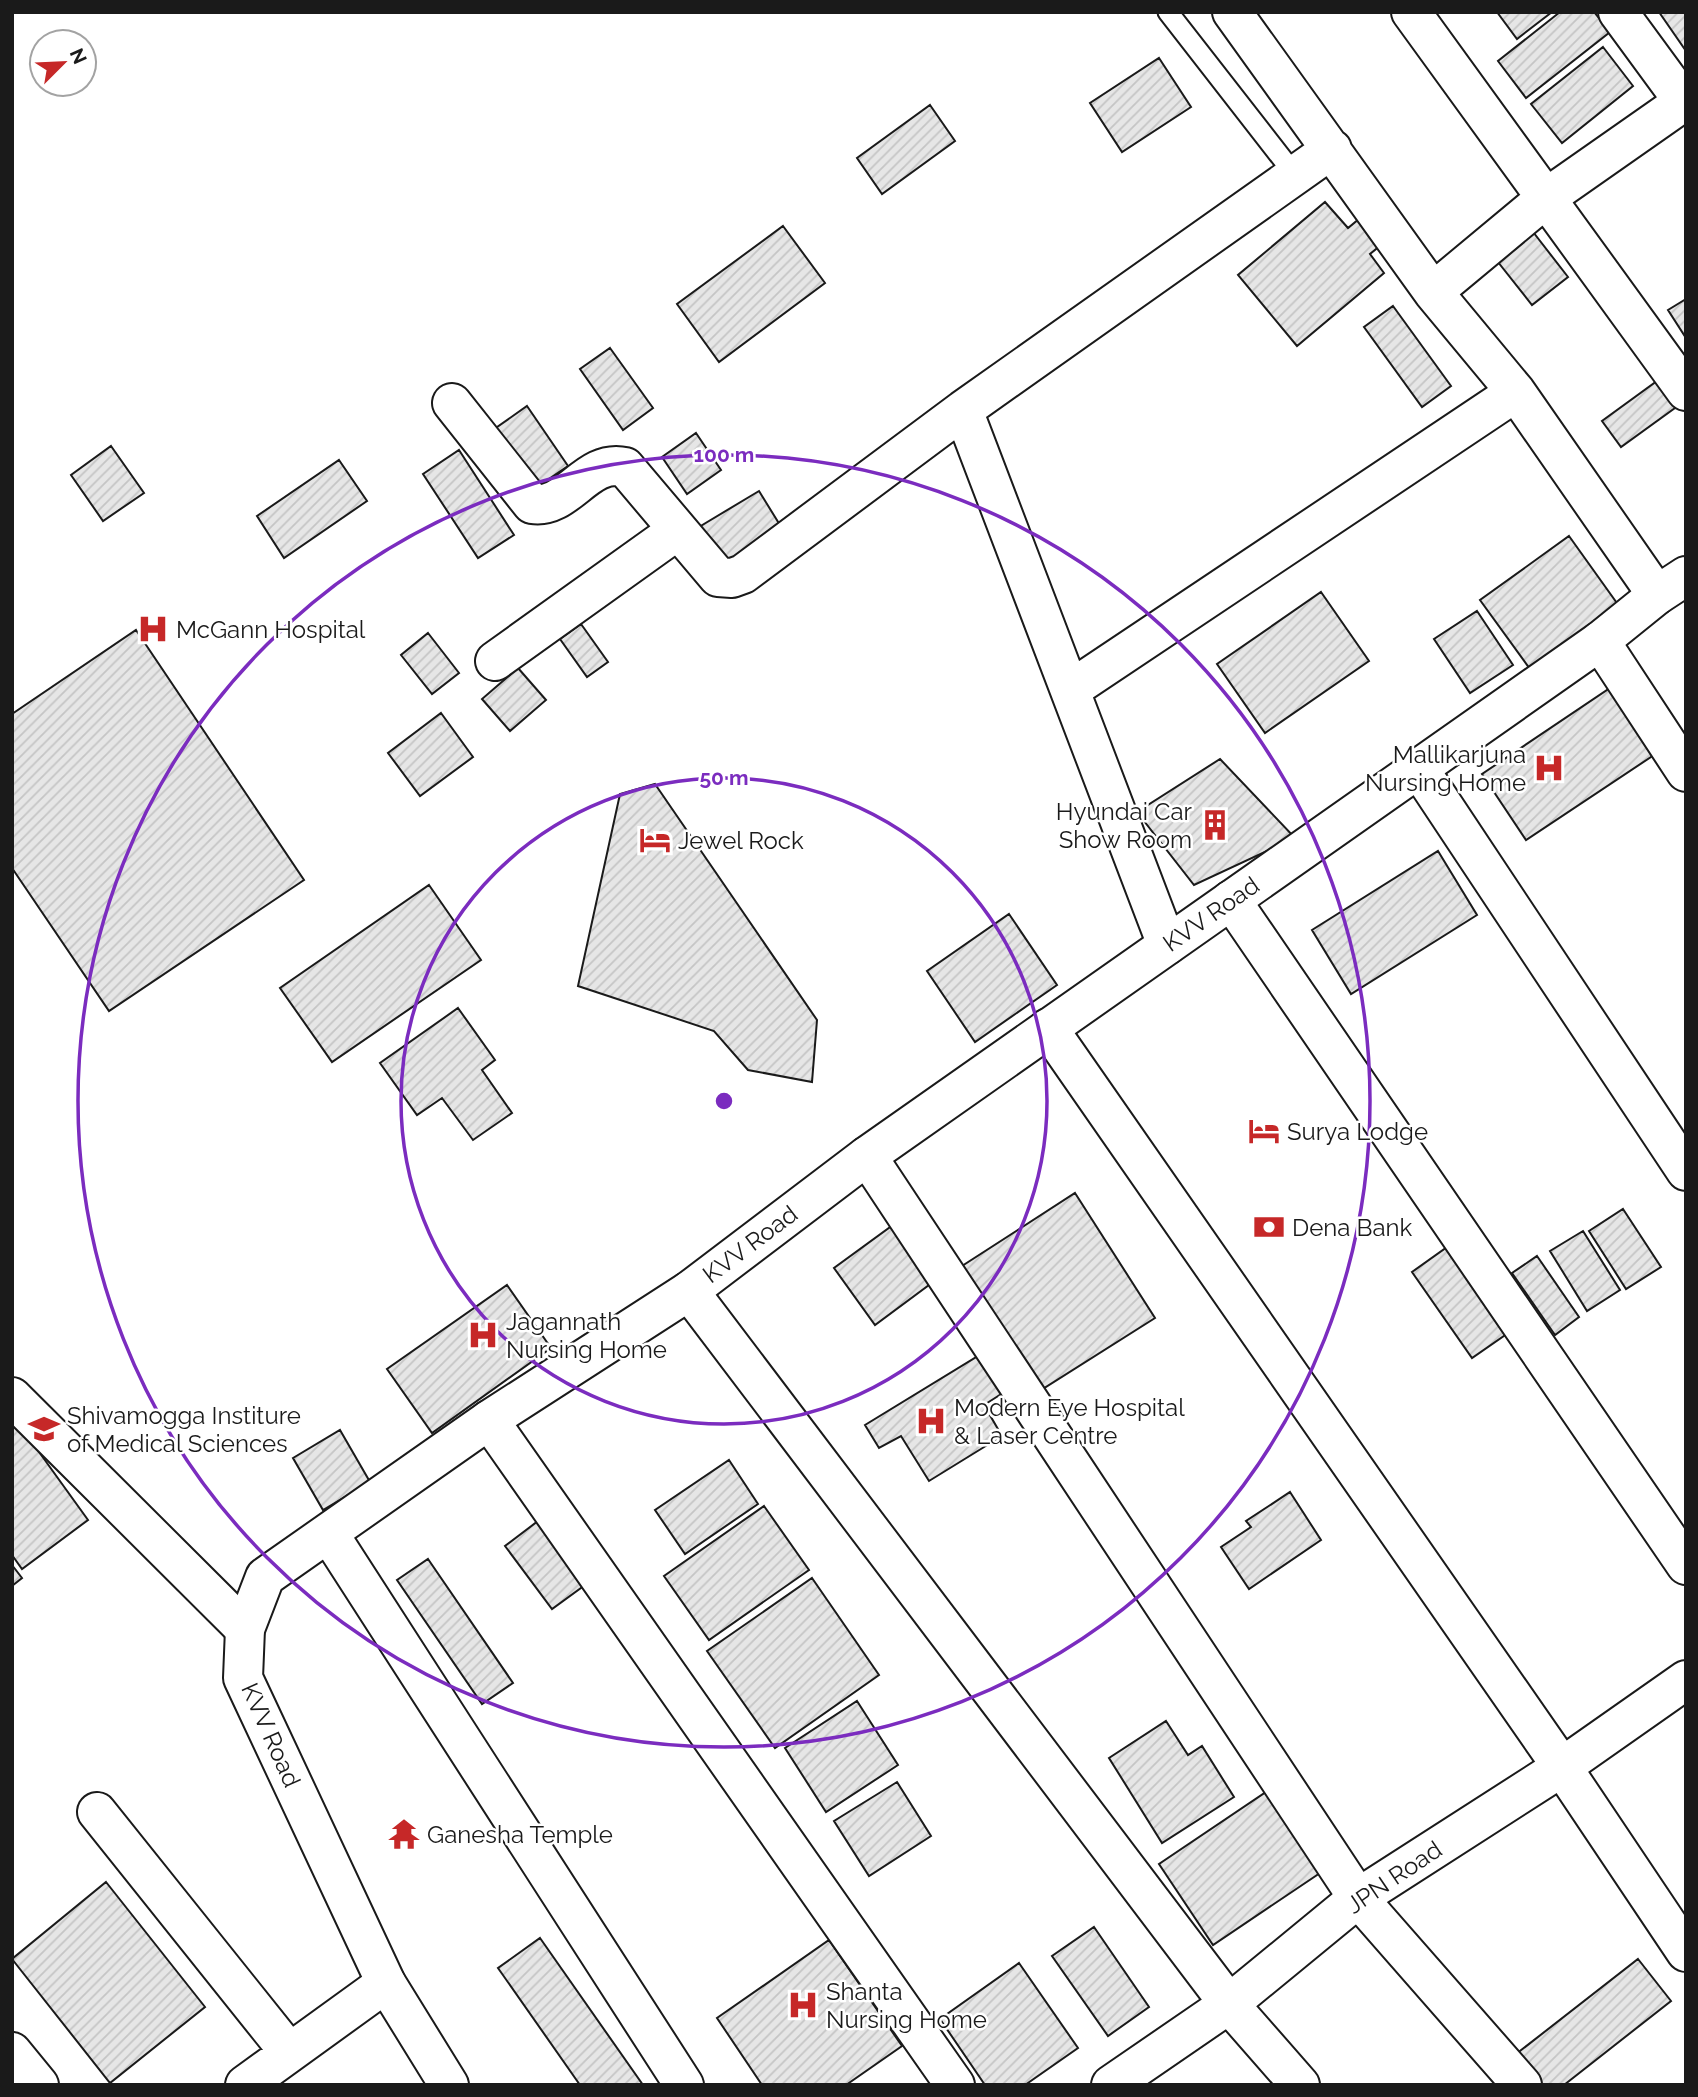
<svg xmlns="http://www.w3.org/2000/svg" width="1698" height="2097" font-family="Raleway,sans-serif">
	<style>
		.building { fill: url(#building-hatch); stroke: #1a1a1a; stroke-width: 2 }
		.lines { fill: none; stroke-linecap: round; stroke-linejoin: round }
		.service-casing { stroke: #1a1a1a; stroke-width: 23 }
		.minor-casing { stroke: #1a1a1a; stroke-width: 42 }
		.tertiary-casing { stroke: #1a1a1a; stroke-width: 42 }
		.secondary-casing { stroke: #1a1a1a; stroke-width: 42 }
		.service { stroke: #fff; stroke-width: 19 }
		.minor { stroke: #fff; stroke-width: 38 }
		.tertiary { stroke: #fff; stroke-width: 38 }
		.secondary { stroke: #fff; stroke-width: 38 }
		.ring { fill: none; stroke: #7b2cbf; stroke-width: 3.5 }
		.labels { text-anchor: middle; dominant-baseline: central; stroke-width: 5; stroke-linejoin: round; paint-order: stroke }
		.poi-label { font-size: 24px; fill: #1a1a1a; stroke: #fff; text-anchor: start }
		.street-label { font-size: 24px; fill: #1a1a1a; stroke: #fff }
		.centre { fill: #7b2cbf; stroke: #fff; stroke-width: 3.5 }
		.ring-label { font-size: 21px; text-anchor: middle; font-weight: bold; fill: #7b2cbf; stroke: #fff; stroke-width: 5; stroke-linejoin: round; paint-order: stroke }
	</style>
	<defs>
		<pattern id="building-hatch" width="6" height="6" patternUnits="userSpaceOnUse" patternTransform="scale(1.75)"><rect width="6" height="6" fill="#e6e6e6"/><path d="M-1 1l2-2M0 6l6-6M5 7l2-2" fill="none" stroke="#c5c5c5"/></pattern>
	</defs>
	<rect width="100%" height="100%" fill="#fff"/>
	<path class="building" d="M 1497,12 L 1552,12 L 1517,39 Z
		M 1560,12 L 1594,12 L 1610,32 L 1526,98 L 1498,61 Z
		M 1659,12 L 1686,12 L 1686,51 Z
		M 1603,47 L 1633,86 L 1562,143 L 1531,104 Z
		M 1159,58 L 1191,107 L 1122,152 L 1090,103 Z
		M 930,105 L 955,141 L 882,194 L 857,158 Z
		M 1325,202 L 1348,228 L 1359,219 L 1381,245 L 1370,254 L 1384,273 L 1297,346 L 1238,275 Z
		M 783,226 L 825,283 L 719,362 L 677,304 Z
		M 1530,228 L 1568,277 L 1532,305 L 1494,257 Z
		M 1686,299 L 1686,338 L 1668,310 Z
		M 1393,306 L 1451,386 L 1422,407 L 1364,327 Z
		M 610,348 L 653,408 L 623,430 L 580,369 Z
		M 1668,373 L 1686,400 L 1621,447 L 1602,421 Z
		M 527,406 L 568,466 L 531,491 L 490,432 Z
		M 696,433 L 721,470 L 687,494 L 662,457 Z
		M 111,446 L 144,493 L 103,521 L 71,475 Z
		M 459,450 L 514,535 L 478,558 L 423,474 Z
		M 339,460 L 367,501 L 284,558 L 257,516 Z
		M 759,491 L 783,530 L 723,567 L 699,527 Z
		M 1569,536 L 1624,613 L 1535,676 L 1480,600 Z
		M 1321,592 L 1369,661 L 1265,733 L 1217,664 Z
		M 1477,611 L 1513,665 L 1470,693 L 1434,639 Z
		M 581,624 L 608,662 L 587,677 L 560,639 Z
		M 136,630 L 304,880 L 109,1011 L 12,868 L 12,714 Z
		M 428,633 L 459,673 L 432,694 L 401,655 Z
		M 518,668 L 546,700 L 510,731 L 482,699 Z
		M 1616,684 L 1660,751 L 1526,840 L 1482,774 Z
		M 441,713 L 473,757 L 420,796 L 388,753 Z
		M 1220,759 L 1295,838 L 1194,885 L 1137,812 Z
		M 655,784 L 817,1020 L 812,1082 L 748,1070 L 714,1031 L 578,986 L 620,794 Z
		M 1438,851 L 1477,915 L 1351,994 L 1312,930 Z
		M 429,885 L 481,960 L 332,1062 L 280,988 Z
		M 1009,914 L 1057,985 L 975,1042 L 927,971 Z
		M 458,1008 L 495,1060 L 482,1070 L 512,1113 L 473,1140 L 442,1098 L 417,1115 L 380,1063 Z
		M 1075,1193 L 1155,1318 L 1041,1390 L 962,1266 Z
		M 1623,1209 L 1661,1267 L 1626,1289 L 1589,1231 Z
		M 893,1225 L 933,1282 L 875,1325 L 834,1268 Z
		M 1583,1231 L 1620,1290 L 1587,1311 L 1550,1251 Z
		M 1450,1245 L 1511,1331 L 1472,1358 L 1412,1272 Z
		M 1537,1256 L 1579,1317 L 1555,1335 L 1512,1273 Z
		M 507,1285 L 551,1348 L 432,1433 L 387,1369 Z
		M 983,1353 L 1006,1391 L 984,1405 L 1002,1436 L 929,1481 L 901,1436 L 879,1448 L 865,1425 Z
		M 16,1420 L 88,1520 L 22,1569 L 12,1555 L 12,1423 Z
		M 340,1430 L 370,1482 L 323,1510 L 293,1458 Z
		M 729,1460 L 758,1504 L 685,1554 L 655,1510 Z
		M 1290,1492 L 1321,1540 L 1249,1589 L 1221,1547 L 1251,1527 L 1246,1521 Z
		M 764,1506 L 809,1570 L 709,1640 L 664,1576 Z
		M 538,1521 L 585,1585 L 552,1609 L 505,1546 Z
		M 428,1559 L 513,1683 L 482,1704 L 397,1580 Z
		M 12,1565 L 22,1578 L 12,1586 Z
		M 812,1578 L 879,1675 L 775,1748 L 707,1651 Z
		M 857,1701 L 898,1765 L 826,1812 L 785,1748 Z
		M 1166,1721 L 1188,1755 L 1202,1746 L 1234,1797 L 1162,1843 L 1109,1758 Z
		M 897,1782 L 931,1836 L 869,1876 L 834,1821 Z
		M 1269,1790 L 1323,1871 L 1213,1945 L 1159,1864 Z
		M 106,1882 L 205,2007 L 110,2083 L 12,1959 Z
		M 1094,1927 L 1149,2007 L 1108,2036 L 1052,1956 Z
		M 540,1938 L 643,2085 L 580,2085 L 498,1968 Z
		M 829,1940 L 902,2046 L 846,2085 L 762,2085 L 717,2018 Z
		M 1638,1959 L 1671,2001 L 1564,2085 L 1532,2085 L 1511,2058 Z
		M 1019,1963 L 1078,2048 L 1025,2085 L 985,2085 L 940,2019 Z"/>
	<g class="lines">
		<defs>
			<path id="service" d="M 1168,12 L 1295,175"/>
			<path id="minor" d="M 1232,12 L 1433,292 L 1516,392 L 1657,595
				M 1411,12 L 1686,391
				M 1618,12 L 1684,102
				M 1433,292 L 1546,198 L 1686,100
				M 452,403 L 532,504 C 568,510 586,458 625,467 L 718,577 L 732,578 L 743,574 L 963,410 L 1332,149
				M 963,410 L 1167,945
				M 1600,641 L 1686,772
				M 495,661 L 678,530
				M 1070,690 L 1516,392
				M 1419,769 L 1686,1171
				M 1231,900 L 1686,1565
				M 1048,1028 L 1562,1767 L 1686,1952
				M 867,1156 L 1358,1898 L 1522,2085
				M 689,1291 L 1229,2004 L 1300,2085
				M 12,1397 L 245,1629
				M 489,1420 L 955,2085
				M 329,1534 L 684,2085
				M 97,1812 L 289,2052
				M 12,2052 L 39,2085
				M 245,2085 L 386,1983"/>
			<path id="tertiary" d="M 1111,2085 L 1229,2004 L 1358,1898 L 1562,1767 L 1686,1680"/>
			<path id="secondary" d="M 449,2085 L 386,1983 L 243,1678 L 245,1629 L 265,1577 L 489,1420 L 689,1291 L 867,1156 L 1600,641 L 1657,595 L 1686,576"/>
		</defs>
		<use href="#service" class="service-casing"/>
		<use href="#minor" class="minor-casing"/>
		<use href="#tertiary" class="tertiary-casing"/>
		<use href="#secondary" class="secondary-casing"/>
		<use href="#service" class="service"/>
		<use href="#minor" class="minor"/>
		<use href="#tertiary" class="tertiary"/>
		<use href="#secondary" class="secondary"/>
	</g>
	<g class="ring">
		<circle cx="724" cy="1101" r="323"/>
		<circle cx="724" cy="1101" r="646"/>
	</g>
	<defs>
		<symbol id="hospital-bare" viewBox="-9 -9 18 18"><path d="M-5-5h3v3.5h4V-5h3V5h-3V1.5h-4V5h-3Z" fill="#c62828" stroke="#fff" stroke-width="2.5" paint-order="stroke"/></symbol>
		<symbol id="building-bare" viewBox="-9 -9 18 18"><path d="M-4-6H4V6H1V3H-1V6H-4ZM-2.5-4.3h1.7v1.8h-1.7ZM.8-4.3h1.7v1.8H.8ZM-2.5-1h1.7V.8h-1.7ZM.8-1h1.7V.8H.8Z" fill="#c62828" stroke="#fff" stroke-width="2.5" paint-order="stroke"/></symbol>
		<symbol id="hotel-bare" viewBox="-9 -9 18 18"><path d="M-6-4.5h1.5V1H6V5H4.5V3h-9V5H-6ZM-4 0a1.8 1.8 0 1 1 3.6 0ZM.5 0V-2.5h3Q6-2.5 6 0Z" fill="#c62828" stroke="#fff" stroke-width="2.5" paint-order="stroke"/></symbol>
		<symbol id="bank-bare" viewBox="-9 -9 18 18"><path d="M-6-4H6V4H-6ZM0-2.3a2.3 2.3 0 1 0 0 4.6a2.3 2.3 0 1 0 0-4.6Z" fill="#c62828" stroke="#fff" stroke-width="2.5" paint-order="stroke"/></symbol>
		<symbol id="university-bare" viewBox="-9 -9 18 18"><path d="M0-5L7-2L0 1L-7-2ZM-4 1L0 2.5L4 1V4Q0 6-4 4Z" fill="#c62828" stroke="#fff" stroke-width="2.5" paint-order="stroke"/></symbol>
		<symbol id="temple-bare" viewBox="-9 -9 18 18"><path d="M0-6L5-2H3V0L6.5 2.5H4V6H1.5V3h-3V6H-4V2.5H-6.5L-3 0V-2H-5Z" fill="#c62828" stroke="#fff" stroke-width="2.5" paint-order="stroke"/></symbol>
	</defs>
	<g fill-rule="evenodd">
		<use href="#hospital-bare" x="131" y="607" width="44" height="44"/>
		<use href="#hospital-bare" x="1527" y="746" width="44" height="44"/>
		<use href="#building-bare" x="1193" y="803" width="44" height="44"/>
		<use href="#hotel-bare" x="633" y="818" width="44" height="44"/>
		<use href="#hotel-bare" x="1242" y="1109" width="44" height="44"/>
		<use href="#bank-bare" x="1247" y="1205" width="44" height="44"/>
		<use href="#hospital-bare" x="461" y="1313" width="44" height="44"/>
		<use href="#hospital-bare" x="909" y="1399" width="44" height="44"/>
		<use href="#university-bare" x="22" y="1407" width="44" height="44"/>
		<use href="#temple-bare" x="382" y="1812" width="44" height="44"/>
		<use href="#hospital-bare" x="781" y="1983" width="44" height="44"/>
	</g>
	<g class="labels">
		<g class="poi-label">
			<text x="176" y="629">McGann Hospital</text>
			<text x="1526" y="754" text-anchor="end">Mallikarjuna<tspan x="1526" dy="28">Nursing Home</tspan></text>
			<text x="1192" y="811" text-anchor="end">Hyundai Car<tspan x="1192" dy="28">Show Room</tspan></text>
			<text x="678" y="840">Jewel Rock</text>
			<text x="1287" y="1131">Surya Lodge</text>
			<text x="1292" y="1227">Dena Bank</text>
			<text x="506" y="1321">Jagannath<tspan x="506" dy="28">Nursing Home</tspan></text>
			<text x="954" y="1407">Modern Eye Hospital<tspan x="954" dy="28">&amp; Laser Centre</tspan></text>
			<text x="67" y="1415">Shivamogga Institure<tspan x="67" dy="28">of Medical Sciences</tspan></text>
			<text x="427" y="1834">Ganesha Temple</text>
			<text x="826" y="1991">Shanta<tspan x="826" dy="28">Nursing Home</tspan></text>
		</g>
		<g class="street-label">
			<text transform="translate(1211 914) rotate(-35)">KVV Road</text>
			<text transform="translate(750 1244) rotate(-37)">KVV Road</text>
			<text transform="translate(271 1735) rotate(66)">KVV Road</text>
			<text transform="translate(1394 1877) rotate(-34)">JPN Road</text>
		</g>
	</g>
	<circle cx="724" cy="1101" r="10" class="centre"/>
	<g class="ring-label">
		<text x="724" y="462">100 m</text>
		<text x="724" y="785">50 m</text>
	</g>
	<rect width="1698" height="2097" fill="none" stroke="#1a1a1a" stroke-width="28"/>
	<g transform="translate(63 63) rotate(66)"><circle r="33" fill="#ffffff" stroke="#a3a3a3" stroke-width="2"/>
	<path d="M0-5L12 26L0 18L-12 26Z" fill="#c62828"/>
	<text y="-10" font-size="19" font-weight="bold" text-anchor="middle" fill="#1a1a1a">N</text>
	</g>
</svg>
